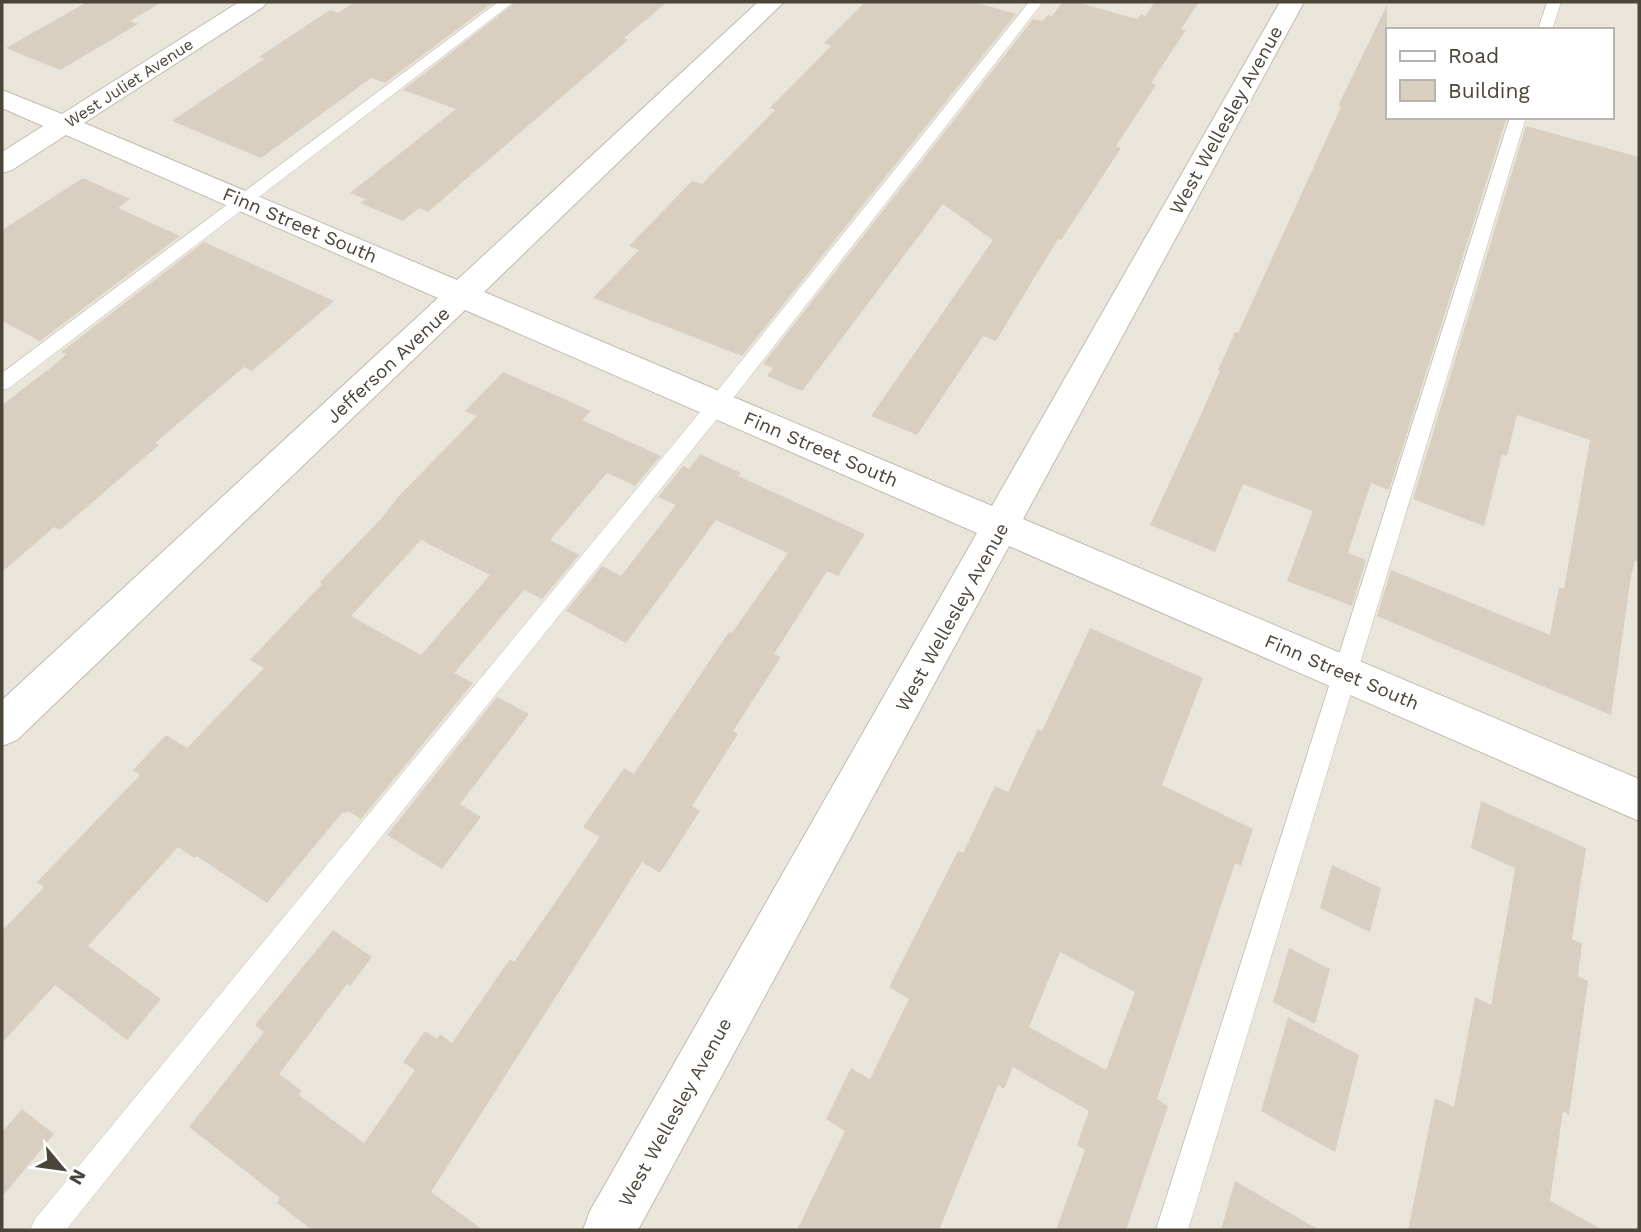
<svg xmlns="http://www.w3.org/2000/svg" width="1641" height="1232" font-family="'Work Sans',sans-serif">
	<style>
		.residential { fill: #eae5da; fill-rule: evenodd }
		.building { fill: #d8cfc1; fill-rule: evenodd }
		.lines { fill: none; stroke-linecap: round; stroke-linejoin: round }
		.lane-casing { stroke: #c2bbae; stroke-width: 1 }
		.street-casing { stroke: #c2bbae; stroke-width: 2 }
		.lane { fill: #fff; fill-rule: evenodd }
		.street { fill: #fff; fill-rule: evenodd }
		.labels { text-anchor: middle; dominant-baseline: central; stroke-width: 5; stroke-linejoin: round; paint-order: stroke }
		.far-street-label { font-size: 16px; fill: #4b4439; stroke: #fff }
		.street-label { font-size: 19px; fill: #4b4439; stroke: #fff }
	</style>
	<rect width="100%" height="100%" fill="#f6f3ec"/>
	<path class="residential" d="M 2,2 L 1639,2 L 1639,1230 L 2,1230 ZM 1387,30 L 1611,30 L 1611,117 L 1387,117 Z"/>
	<path class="building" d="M 87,2 L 162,2 L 130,21 L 138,24 L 60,70 L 6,48 Z
		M 355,2 L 494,2 L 385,83 L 371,78 L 261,158 L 172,121 L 264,59 L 259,57 L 330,10 L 338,13 Z
		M 516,2 L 667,2 L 624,38 L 628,40 L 428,212 L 419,208 L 403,221 L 360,203 L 365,199 L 350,193 L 456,109 L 403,90 Z
		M 865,2 L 974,2 L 1016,14 L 742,356 L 593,298 L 639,250 L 629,246 L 692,181 L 702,184 L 775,110 L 770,108 L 831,46 L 824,43 Z
		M 1063,2 L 1076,2 L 1137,19 L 1141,14 L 1145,16 L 1155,2 L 1199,2 L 1181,29 L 1186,30 L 1151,83 L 1156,85 L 1116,146 L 1121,148 L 1061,240 L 1058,239 L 996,341 L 983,336 L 917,435 L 871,416 L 993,240 L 943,204 L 802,391 L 767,376 L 773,368 L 763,364 L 1033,19 L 1042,21 L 1048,15 L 1052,16 Z
		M 1387,5 L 1387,117 L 1496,117 L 1506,120 L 1389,490 L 1371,483 L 1348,553 L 1366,560 L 1352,606 L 1287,581 L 1313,511 L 1243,484 L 1215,552 L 1150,525 L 1200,417 L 1220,371 L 1218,370 L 1235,332 L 1238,333 L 1341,107 L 1338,106 Z
		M 1526,126 L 1639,157 L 1639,562 L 1635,561 L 1631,576 L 1611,715 L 1377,616 L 1391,570 L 1550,635 L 1559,587 L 1564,589 L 1590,440 L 1517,415 L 1507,456 L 1502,454 L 1484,526 L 1413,499 Z
		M 83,178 L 130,199 L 118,208 L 180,236 L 40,341 L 2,321 L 2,230 Z
		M 204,242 L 334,301 L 252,371 L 244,367 L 155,443 L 159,445 L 60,530 L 54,527 L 2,572 L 2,405 L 58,362 L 66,354 L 61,352 Z
		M 503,372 L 591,411 L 582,420 L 661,456 L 635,486 L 607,473 L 550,540 L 579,555 L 542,599 L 524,590 L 454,673 L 473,683 L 361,819 L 348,811 L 346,813 L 343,812 L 267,903 L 197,856 L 194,858 L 178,847 L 88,946 L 161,999 L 127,1040 L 55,985 L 2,1043 L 2,931 L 44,887 L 37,882 L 140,775 L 133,770 L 166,735 L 187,748 L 264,668 L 250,660 L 322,584 L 319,583 L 381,519 L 398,497 L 477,416 L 465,411 ZM 421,540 L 490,575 L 421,655 L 351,616 Z
		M 700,454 L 741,473 L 738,476 L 865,534 L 838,576 L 827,571 L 774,654 L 781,657 L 733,731 L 738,734 L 692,806 L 700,811 L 660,873 L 642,862 L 431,1192 L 483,1230 L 312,1230 L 277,1203 L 280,1198 L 189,1127 L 264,1032 L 255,1025 L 333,930 L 372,957 L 350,986 L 347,984 L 279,1074 L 302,1091 L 299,1095 L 364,1143 L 415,1070 L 403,1062 L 425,1031 L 437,1039 L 440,1034 L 452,1043 L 510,959 L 514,962 L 600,837 L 583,827 L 624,768 L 634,774 L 729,632 L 732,633 L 788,553 L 716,520 L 626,643 L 566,611 L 602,566 L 621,576 L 676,505 L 658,497 L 683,466 L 689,469 Z
		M 1090,628 L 1203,678 L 1162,785 L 1253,829 L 1241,866 L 1235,863 L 1157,1099 L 1168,1106 L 1126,1230 L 1056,1230 L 1085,1150 L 1077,1145 L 1089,1111 L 1013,1067 L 1004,1089 L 998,1085 L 939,1230 L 797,1230 L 845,1131 L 826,1119 L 851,1068 L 870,1079 L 909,999 L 889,987 L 958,851 L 963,853 L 995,786 L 1008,792 L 1038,729 L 1042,731 ZM 1060,952 L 1135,992 L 1106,1070 L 1029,1027 Z
		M 497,697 L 529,714 L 460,804 L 481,817 L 442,869 L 387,835 Z
		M 1481,801 L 1586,848 L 1572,939 L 1582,944 L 1578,976 L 1588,981 L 1569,1115 L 1563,1111 L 1550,1201 L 1603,1230 L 1408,1230 L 1435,1098 L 1454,1107 L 1475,997 L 1491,1005 L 1511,893 L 1515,868 L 1471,848 Z
		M 1332,865 L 1381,888 L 1370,932 L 1320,908 Z
		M 1289,948 L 1330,969 L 1315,1024 L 1273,1002 Z
		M 1288,1017 L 1359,1055 L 1335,1152 L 1261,1111 Z
		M 22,1109 L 54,1134 L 2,1197 L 2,1132 Z
		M 1235,1181 L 1319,1230 L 1221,1230 Z"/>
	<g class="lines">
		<defs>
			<path id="lane" d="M 498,2 L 514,2 L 9,388 L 2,390 L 2,373 Z
				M 1029,2 L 1043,2 L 724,410 L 66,1230 L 30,1230 L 35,1219 L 710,400 Z
				M 1547,2 L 1561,2 L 1552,30 L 1538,30 Z
				M 1510,117 L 1526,117 L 1188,1230 L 1156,1230 Z"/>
			<path id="street" d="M 239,2 L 267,2 L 263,7 L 84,123 L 457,280 L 758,2 L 784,2 L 484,292 L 992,506 L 1280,2 L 1304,2 L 1023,519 L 1639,779 L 1639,821 L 1009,546 L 638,1230 L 583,1230 L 590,1211 L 977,533 L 465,310 L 17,740 L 2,746 L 2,700 L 438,298 L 66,135 L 12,170 L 2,173 L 2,152 L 43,126 L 2,108 L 2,90 L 62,114 Z"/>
		</defs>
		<use href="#lane" class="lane-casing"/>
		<use href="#street" class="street-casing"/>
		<use href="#lane" class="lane"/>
		<use href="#street" class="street"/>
	</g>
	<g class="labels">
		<g class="far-street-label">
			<text transform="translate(129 83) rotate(-33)">West Juliet Avenue</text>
		</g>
		<g class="street-label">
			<text transform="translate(1226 120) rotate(-61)">West Wellesley Avenue</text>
			<text transform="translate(300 225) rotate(23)">Finn Street South</text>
			<text transform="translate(388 365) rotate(-43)">Jefferson Avenue</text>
			<text transform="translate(821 449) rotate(23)">Finn Street South</text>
			<text transform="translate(952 617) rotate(-61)">West Wellesley Avenue</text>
			<text transform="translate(1342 672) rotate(23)">Finn Street South</text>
			<text transform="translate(675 1112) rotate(-61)">West Wellesley Avenue</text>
		</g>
	</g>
	<rect width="1641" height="1232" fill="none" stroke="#4b4439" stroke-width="7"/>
	<rect x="1386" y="28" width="228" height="91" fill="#ffffff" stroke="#b7b4b0" stroke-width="2"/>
	<rect x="1400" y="51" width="35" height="10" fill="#ffffff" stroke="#b7b4b0" stroke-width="2"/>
	<text x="1448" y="63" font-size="21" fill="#4b4439">Road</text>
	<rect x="1400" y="80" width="35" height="21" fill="#d8cfc1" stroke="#b7b4b0" stroke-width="2"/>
	<text x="1448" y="98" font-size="21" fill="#4b4439">Building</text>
	<g transform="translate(63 1169) rotate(119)" stroke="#ffffff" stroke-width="5" paint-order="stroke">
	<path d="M0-5L12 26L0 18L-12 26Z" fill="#4b4439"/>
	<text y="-10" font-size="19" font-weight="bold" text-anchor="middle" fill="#4b4439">N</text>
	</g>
</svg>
